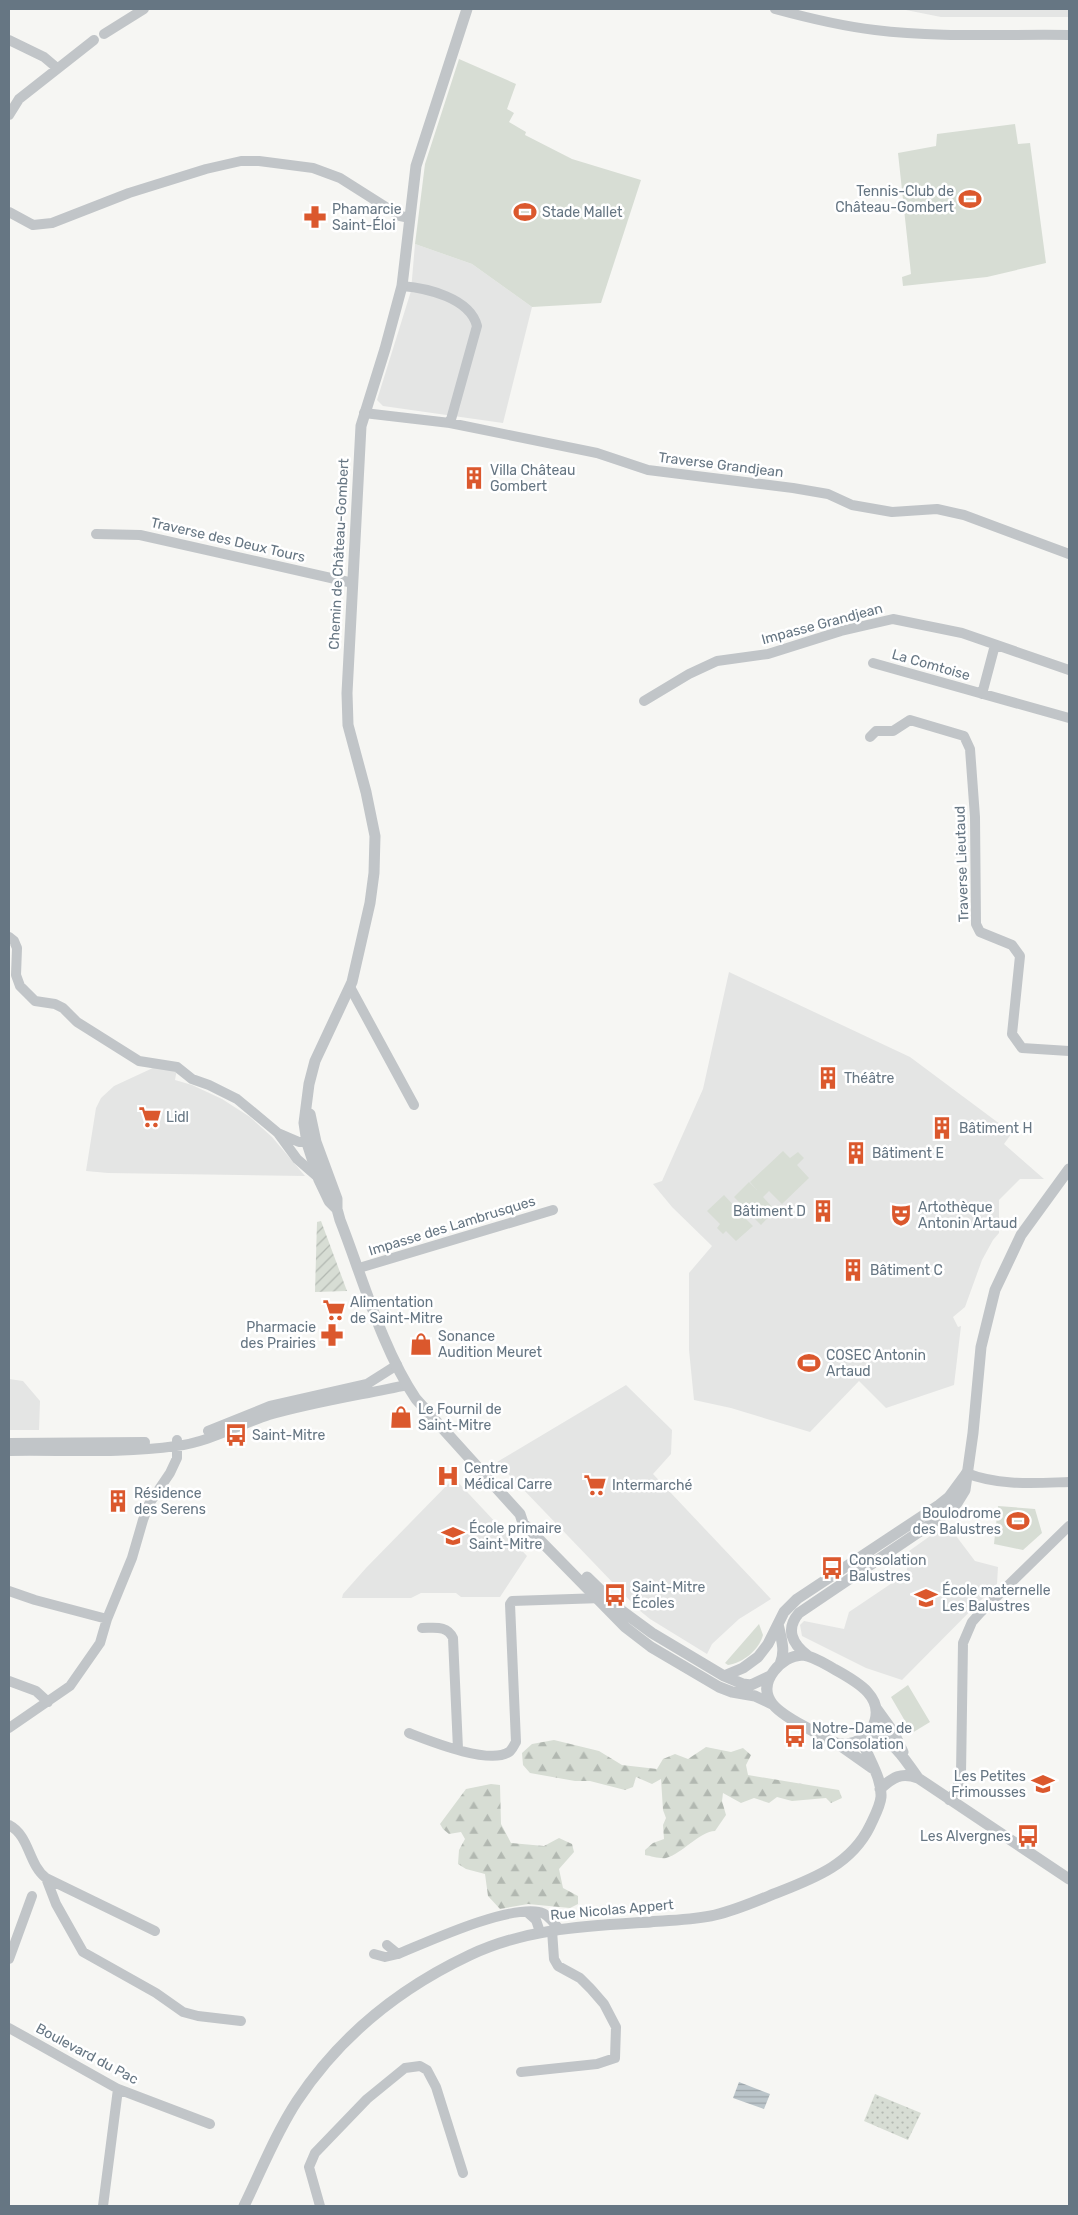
<svg xmlns="http://www.w3.org/2000/svg" width="1078" height="2215" font-family="Rubik,sans-serif">
	<style>
		.built { fill: #e4e5e4 }
		.grass { fill: #d7ddd4 }
		.forest { fill: url(#forest-firs) }
		.park { fill: url(#park-dots) }
		.garden { fill: url(#garden-furrows) }
		.water { fill: url(#water-rules) }
		.lines { fill: none; stroke-linecap: round; stroke-linejoin: round }
		.minor { stroke: #c1c5c8; stroke-width: 10 }
		.tertiary { stroke: #c1c5c8; stroke-width: 11 }
		.labels { text-anchor: middle; dominant-baseline: central; stroke-width: 5; stroke-linejoin: round; paint-order: stroke }
		.poi-label { font-size: 14px; fill: #667683; stroke: #fff; text-anchor: start }
		.street-label { font-size: 14px; fill: #667683; stroke: #fff }
	</style>
	<defs>
		<pattern id="forest-firs" width="22" height="20" patternUnits="userSpaceOnUse" patternTransform="scale(1.25)"><rect width="22" height="20" fill="#d7ddd4"/><path d="M5 1l3.5 6h-7zM16 11l3.5 6h-7z" fill="#b2b8b1"/></pattern>
		<pattern id="park-dots" width="8" height="8" patternUnits="userSpaceOnUse" patternTransform="scale(1.25)"><rect width="8" height="8" fill="#d7ddd4"/><path d="M2 2h.1M6 6h.1" fill="none" stroke="#b2b8b1" stroke-width="1.8" stroke-linecap="round"/></pattern>
		<pattern id="garden-furrows" width="10" height="10" patternUnits="userSpaceOnUse" patternTransform="scale(1.25)"><rect width="10" height="10" fill="#d7ddd4"/><path d="M-1 1l2-2M0 10L10 0M9 11l2-2" fill="none" stroke="#b2b8b1"/></pattern>
		<pattern id="water-rules" width="6" height="5" patternUnits="userSpaceOnUse" patternTransform="scale(1.25)"><rect width="6" height="5" fill="#bbc5ca"/><path d="M0 2.5h6" fill="none" stroke="#9ca5a9"/></pattern>
	</defs>
	<rect width="100%" height="100%" fill="#f6f6f3"/>
	<path class="built" d="M 901,9 L 1069,9 L 1069,17 L 941,17 Z
		M 415,244 L 472,264 L 532,307 L 503,423 L 383,406 L 377,400 L 411,291 Z
		M 729,972 L 910,1057 L 1012,1133 L 1004,1144 L 1044,1179 L 1020,1179 L 999,1200 L 999,1233 L 993,1240 L 982,1260 L 965,1307 L 953,1317 L 958,1327 L 961,1326 L 954,1385 L 886,1408 L 859,1381 L 810,1432 L 731,1408 L 694,1400 L 689,1350 L 689,1273 L 712,1246 L 672,1207 L 653,1184 L 662,1181 L 703,1089 Z
		M 155,1067 L 177,1069 L 175,1080 L 192,1085 L 222,1099 L 250,1117 L 272,1137 L 305,1176 L 108,1173 L 86,1171 L 96,1108 L 101,1098 L 114,1086 Z
		M 9,1379 L 23,1381 L 40,1401 L 39,1430 L 9,1430 Z
		M 626,1385 L 672,1430 L 671,1454 L 653,1474 L 771,1599 L 739,1619 L 712,1644 L 707,1654 L 650,1619 L 639,1610 L 497,1462 Z
		M 454,1478 L 527,1556 L 500,1597 L 461,1597 L 456,1593 L 421,1593 L 411,1598 L 342,1598 L 343,1594 L 366,1568 Z
		M 947,1524 L 975,1561 L 998,1567 L 997,1584 L 902,1680 L 866,1668 L 802,1636 L 800,1625 L 804,1621 L 844,1629 L 849,1612 L 901,1577 L 906,1577 L 909,1551 Z"/>
	<path class="grass" d="M 459,59 L 516,84 L 507,109 L 514,113 L 509,122 L 526,132 L 525,135 L 572,159 L 641,180 L 601,303 L 532,307 L 472,264 L 415,244 L 425,164 Z
		M 1015,124 L 1018,144 L 1030,143 L 1046,263 L 987,277 L 903,286 L 902,277 L 911,274 L 898,153 L 936,146 L 937,134 Z
		M 783,1151 L 790,1158 L 798,1152 L 804,1158 L 797,1165 L 809,1178 L 782,1204 L 769,1191 L 763,1197 L 775,1210 L 761,1225 L 747,1211 L 743,1216 L 753,1226 L 736,1241 L 726,1231 L 723,1234 L 717,1228 L 720,1224 L 707,1211 L 724,1195 L 737,1209 L 741,1204 L 734,1197 L 749,1182 L 757,1190 L 750,1182 Z
		M 998,1506 L 1035,1509 L 1042,1533 L 1023,1550 L 994,1544 Z
		M 759,1624 L 763,1635 C 759,1650 743,1663 728,1665 L 725,1663 Z
		M 908,1685 L 930,1722 L 912,1733 L 891,1697 Z"/>
	<path class="forest" d="M 554,1740 L 599,1751 L 622,1765 L 657,1769 L 663,1759 L 675,1754 L 688,1759 L 706,1747 L 731,1752 L 743,1748 L 751,1755 L 746,1765 L 748,1775 L 839,1790 L 842,1798 L 831,1803 L 826,1798 L 792,1801 L 777,1797 L 769,1803 L 754,1798 L 741,1803 L 723,1793 L 722,1801 L 726,1815 L 715,1831 C 700,1831 682,1854 666,1858 C 660,1859 651,1856 645,1855 L 645,1850 L 653,1843 L 664,1839 L 663,1825 L 666,1818 L 663,1810 L 661,1779 L 652,1784 L 636,1777 L 633,1787 L 625,1790 L 590,1781 L 575,1781 L 530,1773 L 523,1765 L 522,1753 L 532,1744 Z
		M 491,1784 L 500,1785 L 501,1824 L 511,1843 L 544,1846 L 559,1838 L 572,1844 L 574,1852 L 559,1869 L 563,1888 L 578,1896 L 578,1904 L 570,1908 L 528,1904 L 500,1909 L 488,1896 L 485,1874 L 466,1869 L 458,1864 L 459,1850 L 465,1839 L 461,1832 L 449,1834 L 443,1829 L 440,1824 L 466,1789 Z"/>
	<path class="park" d="M 875,2094 L 921,2113 L 908,2140 L 864,2121 Z"/>
	<path class="garden" d="M 321,1221 L 347,1291 L 315,1292 L 317,1222 Z"/>
	<path class="water" d="M 739,2082 L 770,2094 L 764,2109 L 733,2098 Z"/>
	<g class="lines">
		<path class="minor" d="M 775,9 C 808,18 841,26 875,30 C 939,38 1005,34 1069,35
			M 104,34 L 144,9
			M 9,40 L 44,57 L 57,68
			M 9,115 L 19,99 L 94,40
			M 9,212 L 33,225 L 52,223 L 129,193 L 206,169 L 241,161 L 259,161 L 313,168 L 340,178 L 400,216 L 410,218
			M 402,286 C 427,288 470,298 477,326 L 450,423
			M 364,413 L 450,423 L 597,453 L 648,470 L 793,488 L 828,494 L 852,505 L 892,512 L 937,509 L 964,515 L 1069,554
			M 96,534 L 140,535 L 353,583
			M 873,663 L 1069,718
			M 982,694 L 995,645
			M 644,701 L 689,674 L 717,661 L 768,654 L 841,631 L 893,619 L 962,633 L 1069,670
			M 870,737 L 876,731 L 893,731 L 910,720 L 964,736 L 970,749 L 975,817 L 976,924 L 980,932 L 1012,945 L 1020,956 L 1012,1034 L 1022,1048 L 1069,1051
			M 9,937 L 14,941 L 17,948 L 16,975 L 20,986 L 35,1001 L 55,1004 L 63,1008 L 77,1022 L 139,1061 L 177,1067 L 192,1079 L 209,1085 L 237,1099 L 278,1133
			M 350,987 L 414,1105
			M 315,1142 L 299,1142 L 278,1133 L 297,1159 L 320,1179
			M 359,1268 L 553,1210
			M 208,1431 L 270,1406 L 367,1384 L 397,1365
			M 9,1443 L 145,1442
			M 9,1451 C 64,1450 121,1454 176,1446 C 209,1442 238,1425 269,1415 C 314,1402 361,1395 407,1385
			M 966,1473 C 999,1486 1035,1483 1069,1482
			M 9,1591 L 35,1600 L 107,1619
			M 422,1628 C 435,1628 447,1625 453,1638 L 458,1749
			M 9,1681 L 36,1691 L 48,1702
			M 9,1728 L 70,1686 L 100,1643 L 107,1619 L 132,1558 L 143,1520 L 149,1504 L 170,1473 L 177,1458 L 177,1440
			M 409,1733 C 430,1741 489,1765 509,1752 C 512,1750 514,1745 516,1742 L 510,1604 L 512,1601 L 602,1598
			M 949,1800 L 956,1791 L 961,1774 L 963,1643 L 972,1622 L 980,1613 L 1069,1526
			M 9,1825 C 30,1836 28,1864 46,1878 L 155,1931
			M 46,1878 L 56,1904 L 83,1952 L 156,1993 L 183,2012 L 198,2016 L 241,2021
			M 527,1912 L 536,1920 L 540,1932
			M 387,1945 L 398,1954 C 430,1941 505,1906 539,1912 C 547,1913 554,1923 559,1929
			M 374,1954 L 385,1957 L 398,1954
			M 9,1959 L 32,1896
			M 9,2028 L 118,2089 L 210,2124
			M 521,2072 L 597,2064 L 615,2058 L 616,2027 L 604,2004 L 591,1989 L 580,1978 L 558,1966 L 554,1959 L 552,1930
			M 103,2206 L 118,2089
			M 320,2206 L 309,2167 L 315,2153 L 367,2099 L 405,2068 L 420,2066 L 427,2070 L 436,2087 L 463,2173"/>
		<path class="tertiary" d="M 310,1114 L 316,1142 L 337,1199 L 337,1209 L 340,1220 C 362,1276 382,1349 416,1399 L 520,1514 L 523,1523 L 625,1627 L 651,1647 L 719,1687 L 732,1692 L 755,1696 L 772,1704
			M 337,1209 L 329,1201 L 319,1180 L 307,1143 L 304,1123 L 309,1084 L 315,1061 L 352,982 L 370,903 L 374,873 L 375,836 L 366,792 L 348,725 L 347,693 L 361,426 L 385,349 L 402,286 L 416,166 L 467,9
			M 587,1577 L 622,1611 L 652,1633 L 724,1676 L 743,1684 L 751,1685 L 770,1676
			M 778,1624 C 781,1638 786,1651 780,1664
			M 803,1655 C 813,1656 825,1664 834,1669 C 856,1681 888,1698 872,1728 C 867,1737 857,1743 847,1744 C 834,1746 820,1735 809,1729 C 788,1717 751,1701 774,1671 C 782,1661 790,1656 803,1655 Z
			M 808,1656 C 792,1644 785,1629 799,1613 L 947,1513 L 957,1503 L 965,1490 L 973,1433 L 981,1347 L 995,1290 L 1021,1235 L 1069,1169
			M 724,1676 L 743,1668 L 758,1657 L 768,1644 L 784,1612 L 797,1599 L 939,1505 L 949,1497 L 966,1474
			M 876,1708 L 894,1733 L 903,1752
			M 870,1731 C 893,1740 905,1759 918,1778
			M 838,1744 L 872,1768
			M 880,1789 C 893,1777 901,1772 918,1778 L 1069,1879
			M 244,2206 C 261,2171 276,2133 297,2101 C 340,2036 400,1988 470,1955 C 527,1928 588,1926 650,1922 C 671,1920 694,1920 715,1915 C 733,1911 752,1903 769,1896 C 809,1880 850,1867 870,1826 C 874,1817 880,1807 881,1797 C 882,1776 867,1758 862,1739"/>
	</g>
	<defs>
		<symbol id="stadium-bare" viewBox="-9 -9 18 18"><path d="M0-5a6.5 5 0 1 0 0 10a6.5 5 0 1 0 0-10ZM-3.5-1.8h7v3.6h-7Z" fill="#db582d" stroke="#fff" stroke-width="2.5" paint-order="stroke"/></symbol>
		<symbol id="pharmacy-bare" viewBox="-9 -9 18 18"><path d="M-2-6h4v4h4v4h-4v4h-4v-4h-4v-4h4Z" fill="#db582d" stroke="#fff" stroke-width="2.5" paint-order="stroke"/></symbol>
		<symbol id="building-bare" viewBox="-9 -9 18 18"><path d="M-4-6H4V6H1V3H-1V6H-4ZM-2.5-4.3h1.7v1.8h-1.7ZM.8-4.3h1.7v1.8H.8ZM-2.5-1h1.7V.8h-1.7ZM.8-1h1.7V.8H.8Z" fill="#db582d" stroke="#fff" stroke-width="2.5" paint-order="stroke"/></symbol>
		<symbol id="supermarket-bare" viewBox="-9 -9 18 18"><path d="M-6-5.5h2.5l.6 2H6L4.5 2H-2.5L-4.4-4H-6ZM-1.5 3.2a1.3 1.3 0 1 0 .1 0ZM3 3.2a1.3 1.3 0 1 0 .1 0Z" fill="#db582d" stroke="#fff" stroke-width="2.5" paint-order="stroke"/></symbol>
		<symbol id="theatre-bare" viewBox="-9 -9 18 18"><path d="M-5-5.5Q0-4 5-5.5V0Q5 5 0 6Q-5 5-5 0ZM-3.3-2.5H-1v1.5H-3.3ZM1-2.5H3.3v1.5H1ZM-2.8 1Q0 5.5 2.8 1Z" fill="#db582d" stroke="#fff" stroke-width="2.5" paint-order="stroke"/></symbol>
		<symbol id="shop-bare" viewBox="-9 -9 18 18"><path d="M-5-2.5h2.3a2.7 3.5 0 0 1 5.4 0H5L5.5 6h-11ZM-1.5-2.5h3a1.5 2.3 0 0 0-3 0Z" fill="#db582d" stroke="#fff" stroke-width="2.5" paint-order="stroke"/></symbol>
		<symbol id="bus-bare" viewBox="-9 -9 18 18"><path d="M-5-6H5V4H4V6H2V4H-2V6H-4V4H-5ZM-3.5-4V0h7V-4ZM-3.5 1.2v1.5H-2V1.2ZM2 1.2v1.5H3.5V1.2Z" fill="#db582d" stroke="#fff" stroke-width="2.5" paint-order="stroke"/></symbol>
		<symbol id="hospital-bare" viewBox="-9 -9 18 18"><path d="M-5-5h3v3.5h4V-5h3V5h-3V1.5h-4V5h-3Z" fill="#db582d" stroke="#fff" stroke-width="2.5" paint-order="stroke"/></symbol>
		<symbol id="school-bare" viewBox="-9 -9 18 18"><path d="M0-5L7-2L0 1L-7-2ZM-4 1L0 2.5L4 1V4Q0 6-4 4Z" fill="#db582d" stroke="#fff" stroke-width="2.5" paint-order="stroke"/></symbol>
	</defs>
	<g fill-rule="evenodd">
		<use href="#stadium-bare" x="954" y="183" width="32" height="32"/>
		<use href="#stadium-bare" x="509" y="196" width="32" height="32"/>
		<use href="#pharmacy-bare" x="299" y="201" width="32" height="32"/>
		<use href="#building-bare" x="458" y="462" width="32" height="32"/>
		<use href="#building-bare" x="812" y="1062" width="32" height="32"/>
		<use href="#supermarket-bare" x="134" y="1101" width="32" height="32"/>
		<use href="#building-bare" x="926" y="1112" width="32" height="32"/>
		<use href="#building-bare" x="840" y="1137" width="32" height="32"/>
		<use href="#building-bare" x="807" y="1195" width="32" height="32"/>
		<use href="#theatre-bare" x="885" y="1199" width="32" height="32"/>
		<use href="#building-bare" x="837" y="1254" width="32" height="32"/>
		<use href="#supermarket-bare" x="318" y="1294" width="32" height="32"/>
		<use href="#pharmacy-bare" x="316" y="1319" width="32" height="32"/>
		<use href="#shop-bare" x="405" y="1328" width="32" height="32"/>
		<use href="#stadium-bare" x="793" y="1347" width="32" height="32"/>
		<use href="#shop-bare" x="385" y="1401" width="32" height="32"/>
		<use href="#bus-bare" x="220" y="1419" width="32" height="32"/>
		<use href="#hospital-bare" x="432" y="1460" width="32" height="32"/>
		<use href="#supermarket-bare" x="579" y="1469" width="32" height="32"/>
		<use href="#building-bare" x="102" y="1485" width="32" height="32"/>
		<use href="#stadium-bare" x="1002" y="1505" width="32" height="32"/>
		<use href="#school-bare" x="437" y="1520" width="32" height="32"/>
		<use href="#bus-bare" x="816" y="1552" width="32" height="32"/>
		<use href="#bus-bare" x="599" y="1579" width="32" height="32"/>
		<use href="#school-bare" x="910" y="1582" width="32" height="32"/>
		<use href="#bus-bare" x="779" y="1720" width="32" height="32"/>
		<use href="#school-bare" x="1027" y="1768" width="32" height="32"/>
		<use href="#bus-bare" x="1012" y="1820" width="32" height="32"/>
	</g>
	<g class="labels">
		<g class="poi-label">
			<text x="954" y="191" text-anchor="end">Tennis-Club de<tspan x="954" dy="16">Château-Gombert</tspan></text>
			<text x="332" y="209">Phamarcie<tspan x="332" dy="16">Saint-Éloi</tspan></text>
			<text x="542" y="212">Stade Mallet</text>
			<text x="490" y="470">Villa Château<tspan x="490" dy="16">Gombert</tspan></text>
			<text x="844" y="1078">Théâtre</text>
			<text x="166" y="1117">Lidl</text>
			<text x="959" y="1128">Bâtiment H</text>
			<text x="872" y="1153">Bâtiment E</text>
			<text x="918" y="1207">Artothèque<tspan x="918" dy="16">Antonin Artaud</tspan></text>
			<text x="806" y="1211" text-anchor="end">Bâtiment D</text>
			<text x="870" y="1270">Bâtiment C</text>
			<text x="350" y="1302">Alimentation<tspan x="350" dy="16">de Saint-Mitre</tspan></text>
			<text x="316" y="1327" text-anchor="end">Pharmacie<tspan x="316" dy="16">des Prairies</tspan></text>
			<text x="438" y="1336">Sonance<tspan x="438" dy="16">Audition Meuret</tspan></text>
			<text x="826" y="1355">COSEC Antonin<tspan x="826" dy="16">Artaud</tspan></text>
			<text x="418" y="1409">Le Fournil de<tspan x="418" dy="16">Saint-Mitre</tspan></text>
			<text x="252" y="1435">Saint-Mitre</text>
			<text x="464" y="1468">Centre<tspan x="464" dy="16">Médical Carre</tspan></text>
			<text x="612" y="1485">Intermarché</text>
			<text x="134" y="1493">Résidence<tspan x="134" dy="16">des Serens</tspan></text>
			<text x="1001" y="1513" text-anchor="end">Boulodrome<tspan x="1001" dy="16">des Balustres</tspan></text>
			<text x="469" y="1528">École primaire<tspan x="469" dy="16">Saint-Mitre</tspan></text>
			<text x="849" y="1560">Consolation<tspan x="849" dy="16">Balustres</tspan></text>
			<text x="632" y="1587">Saint-Mitre<tspan x="632" dy="16">Écoles</tspan></text>
			<text x="942" y="1590">École maternelle<tspan x="942" dy="16">Les Balustres</tspan></text>
			<text x="812" y="1728">Notre-Dame de<tspan x="812" dy="16">la Consolation</tspan></text>
			<text x="1026" y="1776" text-anchor="end">Les Petites<tspan x="1026" dy="16">Frimousses</tspan></text>
			<text x="1011" y="1836" text-anchor="end">Les Alvergnes</text>
		</g>
		<g class="street-label">
			<text transform="translate(721 465) rotate(7)">Traverse Grandjean</text>
			<text transform="translate(228 540) rotate(13)">Traverse des Deux Tours</text>
			<text transform="translate(339 554) rotate(-87)">Chemin de Château-Gombert</text>
			<text transform="translate(822 624) rotate(-15)">Impasse Grandjean</text>
			<text transform="translate(931 665) rotate(16)">La Comtoise</text>
			<text transform="translate(962 864) rotate(-92)">Traverse Lieutaud</text>
			<text transform="translate(452 1226) rotate(-17)">Impasse des Lambrusques</text>
			<text transform="translate(612 1910) rotate(-5)">Rue Nicolas Appert</text>
			<text transform="translate(87 2054) rotate(28)">Boulevard du Pac</text>
		</g>
	</g>
	<rect width="1078" height="2215" fill="none" stroke="#667683" stroke-width="20"/>
</svg>
